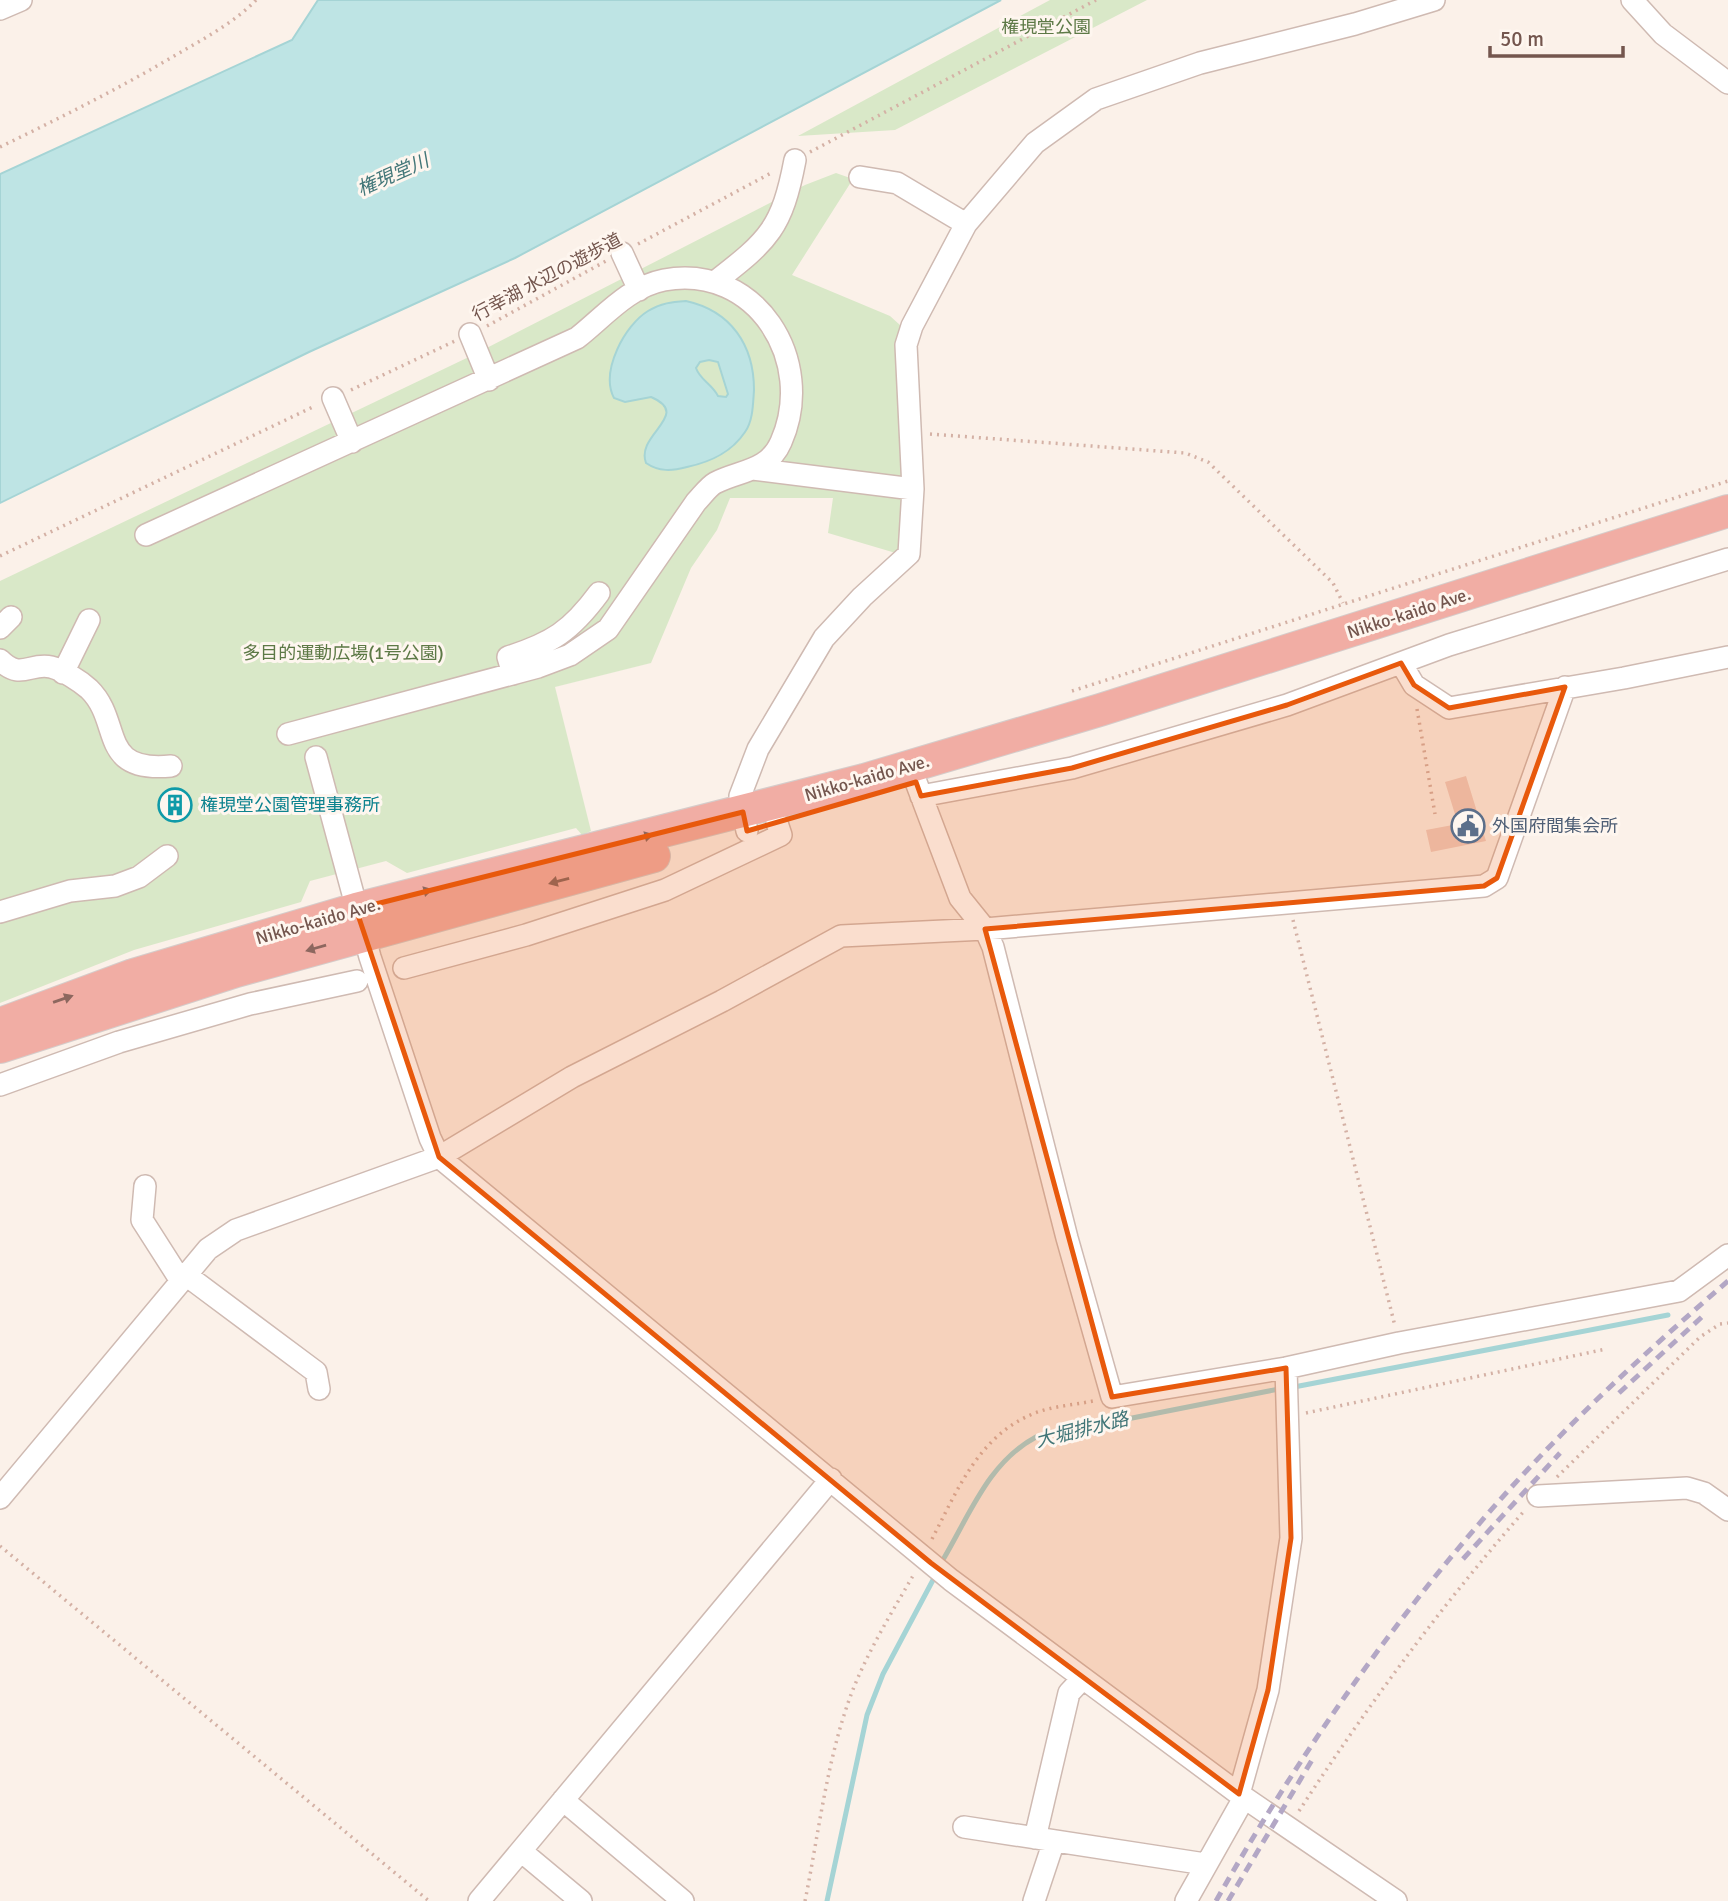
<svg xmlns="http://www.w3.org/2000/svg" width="1728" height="1901" font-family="Signika,'Noto Sans JP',sans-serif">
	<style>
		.green { fill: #d9e8c8 }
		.water { fill: #bee4e4; stroke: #a5d4d5; stroke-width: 2; fill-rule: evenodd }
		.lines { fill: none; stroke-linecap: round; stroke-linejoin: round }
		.stream { stroke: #a5d4d5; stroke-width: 5 }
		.building { fill: #efcec2 }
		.minor-casing { stroke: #cfbab2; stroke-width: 24 }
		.highway-casing { stroke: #d5ccca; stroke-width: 34 }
		.path { stroke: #d4b1a5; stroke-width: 3.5; stroke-dasharray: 2 5; stroke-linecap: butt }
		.minor { stroke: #fff; stroke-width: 21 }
		.highway { stroke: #f1ada4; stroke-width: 32 }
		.rail { stroke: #b3a7c5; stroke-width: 5; stroke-dasharray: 10 7; stroke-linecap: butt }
		.oneway { fill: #8d675f }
		.marked { fill: #e8590c; fill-opacity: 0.2; stroke: #e8590c; stroke-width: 5; stroke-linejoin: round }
		.labels { text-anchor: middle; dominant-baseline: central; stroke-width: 6; stroke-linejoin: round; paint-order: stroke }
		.park-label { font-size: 18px; fill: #5d7946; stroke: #fef6ef }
		.street-label { font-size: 18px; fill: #74564e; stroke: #fef6ef }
		.culture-label { font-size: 18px; fill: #0d838f; stroke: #fef6ef; text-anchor: start }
		.service-label { font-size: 18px; fill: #4e5e75; stroke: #fef6ef; text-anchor: start }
		.water-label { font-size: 19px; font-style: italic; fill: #427678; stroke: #fef6ef }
	</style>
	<rect width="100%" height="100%" fill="#fbf1e9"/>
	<path class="green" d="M 1050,0 L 1147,0 L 895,130 L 798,136 Z
		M 836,173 L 853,179 L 792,275 L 890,316 L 900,325 L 908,480 L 899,554 L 828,533 L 833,498 L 730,498 L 717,530 L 691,568 L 651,663 L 555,687 L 591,831 L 582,835 L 576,828 L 407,873 L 386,861 L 310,881 L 301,902 L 134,950 L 0,1003 L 0,581 L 473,355 L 805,185 Z"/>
	<path class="water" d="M 318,0 L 1001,0 L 515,258 L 309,352 L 0,503 L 0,174 L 292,40 Z
		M 686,301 C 731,311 754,345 754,390 C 753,404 753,421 745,432 C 731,453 710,462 687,467 C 672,471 659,472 646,463 C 635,434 693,415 651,397 L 625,402 L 614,398 C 600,371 625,325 648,311 C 661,303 672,302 686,301 ZM 709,360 L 718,362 L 728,394 L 726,397 L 718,396 C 712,384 700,380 696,368 L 700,362 Z"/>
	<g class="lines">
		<path class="stream" d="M 1294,1387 L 1668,1315
			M 944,1558 C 970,1514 989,1462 1036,1437 L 1279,1389
			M 827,1901 L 867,1715 L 883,1674 L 933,1580"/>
	</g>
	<path class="building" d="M 1466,776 L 1486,841 L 1431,852 L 1426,830 L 1458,824 L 1445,782 Z
		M 168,791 L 189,797 L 183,819 L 162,814 Z"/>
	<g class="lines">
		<defs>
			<path id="minor" d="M 1632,0 L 1663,34 L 1728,83
				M 0,9 L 21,0
				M 860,177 L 897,183 L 966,224
				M 622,253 L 639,290
				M 716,281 C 769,240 782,228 795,160
				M 470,334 L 489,380
				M 333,398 L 352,442
				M 753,469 L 913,489
				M 146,535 L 577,338 C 604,317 628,287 664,280 C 756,263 817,361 781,442 C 768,472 740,470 715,483 C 708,487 702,496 696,502 L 608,629 L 570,655 L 538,667 L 288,734
				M 0,628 L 11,617
				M 0,660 C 21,681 30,662 51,667 C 63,670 80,681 89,689 C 123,722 97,773 171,766
				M 1401,663 L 1414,685 L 1449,708 L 1624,678 L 1728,657
				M 63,673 L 89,620
				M 513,674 L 508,657 C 552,643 571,631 599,593
				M 316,757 L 370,957 L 430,1138 L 439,1157 L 951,1580 L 1239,1794 L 1396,1901
				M 916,782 L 960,898 L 985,929 L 993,947 L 1067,1238 L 1112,1397 L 1286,1368 L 1399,1343 L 1679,1291 L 1728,1255
				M 921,796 L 1072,768 L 1287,705 L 1449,645 L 1728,559
				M 747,831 L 740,796 L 758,749 L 824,638 L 862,597 L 909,554 L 913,489 L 906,345 L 912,326 L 966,224 L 1035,143 L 1096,99 L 1200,63 L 1355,24 L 1434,0
				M 0,912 L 70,891 L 115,886 L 139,877 L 167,856
				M 404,968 L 526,935 L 665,890 L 781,835 L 777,823
				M 0,1085 L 119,1042 L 250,1004 L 357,981
				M 145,1186 L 142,1220 L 181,1281
				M 186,1275 L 316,1372 L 319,1389
				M 1538,1496 L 1687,1488 L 1704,1493 L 1728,1510
				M 0,1498 L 208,1249 L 236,1230 L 439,1157 L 572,1077 L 722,1001 L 841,936 L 985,929 L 1484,886 L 1497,878 L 1565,687
				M 1239,1794 L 1268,1690 L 1291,1538 L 1286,1368
				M 563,1800 L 683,1901
				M 964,1827 L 1205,1864
				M 1035,1838 L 1069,1693 L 1083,1678
				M 521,1851 L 581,1901
				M 479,1901 L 831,1479
				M 1034,1901 L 1054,1841
				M 1186,1901 L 1244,1798"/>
			<path id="highway" d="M 0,1024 L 133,975 L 356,909 L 864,780 L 1100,710 L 1728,511
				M 0,1047 L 236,971 L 654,856"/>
		</defs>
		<use href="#minor" class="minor-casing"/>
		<use href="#highway" class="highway-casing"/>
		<path class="path" d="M 0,147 C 62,117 122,87 181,52 C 207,37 236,21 256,0
			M 810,152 L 1096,0
			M 638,244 L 773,172
			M 487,326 L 606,261
			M 351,390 L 455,341
			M 930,434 L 1185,453 L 1208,462 L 1333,583 L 1343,603
			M 0,556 L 315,406
			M 1072,691 L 1728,481
			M 1417,709 L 1435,814
			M 1293,920 L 1395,1326
			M 1306,1413 L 1606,1349
			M 1557,1477 L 1700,1337 L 1720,1324 L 1728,1323
			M 932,1539 C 958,1489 979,1435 1035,1413 C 1053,1406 1074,1405 1093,1401
			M 0,1546 L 429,1901
			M 1299,1811 C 1368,1705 1442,1605 1525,1510
			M 805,1901 C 819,1832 827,1758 852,1692 C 868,1651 892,1612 914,1574"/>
		<use href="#minor" class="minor"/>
		<use href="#highway" class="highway"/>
		<path class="rail" d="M 1619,1393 L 1704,1315
			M 1463,1559 L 1560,1453
			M 1216,1901 C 1297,1758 1390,1624 1499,1501 C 1569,1422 1648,1350 1728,1281
			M 1228,1901 L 1312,1760"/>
	</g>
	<defs><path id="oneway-solid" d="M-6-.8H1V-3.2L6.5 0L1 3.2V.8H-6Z" transform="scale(1.75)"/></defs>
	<g class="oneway">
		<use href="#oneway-solid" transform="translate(643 837) rotate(-14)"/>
		<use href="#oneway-solid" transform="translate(559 881) rotate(165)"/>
		<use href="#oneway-solid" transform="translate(422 892) rotate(-14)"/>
		<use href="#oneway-solid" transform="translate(316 948) rotate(164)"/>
		<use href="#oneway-solid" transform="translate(63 999) rotate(-19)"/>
	</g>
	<path class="marked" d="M 1401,663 L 1414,685 L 1449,708 L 1565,687 L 1497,878 L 1484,886 L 985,929 L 1112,1397 L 1286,1368 L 1291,1538 L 1268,1690 L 1239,1794 L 931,1563 L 439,1157 L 356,909 L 743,812 L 747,831 L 916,782 L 921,796 L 1072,768 L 1287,705 Z"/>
	<defs>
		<symbol id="building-ring" viewBox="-11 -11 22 22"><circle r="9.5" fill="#fef6ef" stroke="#0f9aa8" stroke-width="1.5"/><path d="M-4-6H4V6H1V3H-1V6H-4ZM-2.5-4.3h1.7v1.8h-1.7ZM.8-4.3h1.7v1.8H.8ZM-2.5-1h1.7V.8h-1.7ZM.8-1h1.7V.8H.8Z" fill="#0f9aa8"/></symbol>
		<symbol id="civic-ring" viewBox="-11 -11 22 22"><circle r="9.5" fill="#fef6ef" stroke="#5c6f8a" stroke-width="1.5"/><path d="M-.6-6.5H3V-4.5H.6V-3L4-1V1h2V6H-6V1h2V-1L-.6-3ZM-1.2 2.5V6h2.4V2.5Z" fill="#5c6f8a"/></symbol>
	</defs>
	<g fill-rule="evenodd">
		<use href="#building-ring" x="156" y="786" width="38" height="38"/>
		<use href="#civic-ring" x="1449" y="807" width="38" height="38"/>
	</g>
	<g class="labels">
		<g class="park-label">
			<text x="1046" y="27">権現堂公園</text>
			<text x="343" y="653">多目的運動広場(1号公園)</text>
		</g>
		<g class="street-label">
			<text transform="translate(547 277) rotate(-28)">行幸湖 水辺の遊歩道</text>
			<text transform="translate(1409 613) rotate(-18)">Nikko-kaido Ave.</text>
			<text transform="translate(867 778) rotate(-16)">Nikko-kaido Ave.</text>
			<text transform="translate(318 921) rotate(-16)">Nikko-kaido Ave.</text>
		</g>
		<g class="culture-label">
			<text x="200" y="805">権現堂公園管理事務所</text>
		</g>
		<g class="service-label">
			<text x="1492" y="826">外国府間集会所</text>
		</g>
		<g class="water-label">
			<text transform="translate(393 175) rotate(-24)">権現堂川</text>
			<text transform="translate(1082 1430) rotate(-14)">大堀排水路</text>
		</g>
	</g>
	<path d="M1490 46v10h133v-10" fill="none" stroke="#74564e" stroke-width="3.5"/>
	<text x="1500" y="46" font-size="21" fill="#74564e" stroke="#fef6ef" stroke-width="5" paint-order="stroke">50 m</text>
</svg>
